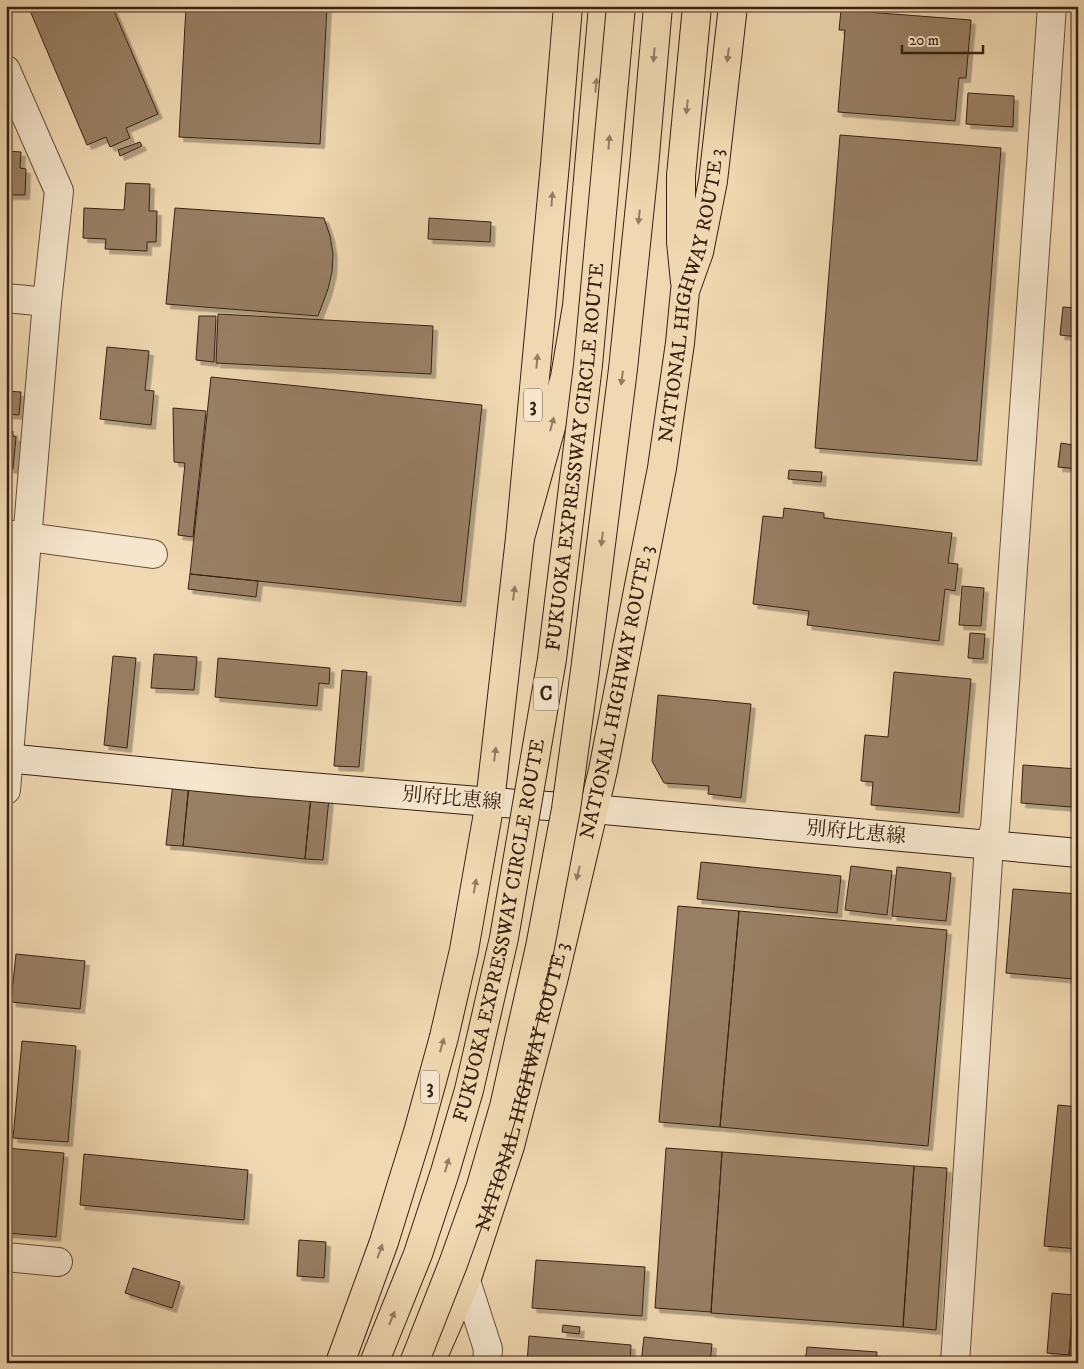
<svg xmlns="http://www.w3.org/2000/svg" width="1084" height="1369" font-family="'IM FELL DW Pica','Noto Serif JP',serif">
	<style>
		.building { fill: #988065; stroke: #392011; filter: url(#shadow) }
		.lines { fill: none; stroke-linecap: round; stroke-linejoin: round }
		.minor-casing { stroke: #674e39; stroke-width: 30 }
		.tertiary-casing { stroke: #674e39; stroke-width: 30 }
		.secondary-casing { stroke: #392011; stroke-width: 30 }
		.trunk-casing { stroke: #392011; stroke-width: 30 }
		.motorway-casing { stroke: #392011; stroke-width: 30 }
		.minor { stroke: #f5e6cd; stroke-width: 28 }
		.tertiary { stroke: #f5e6cd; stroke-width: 28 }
		.secondary { stroke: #f5e6cd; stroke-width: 28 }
		.trunk { stroke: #f0d9b2; stroke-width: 28 }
		.motorway { stroke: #f0d9b2; stroke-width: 28 }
		.motorway-bridge-casing { stroke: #392011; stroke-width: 30; stroke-linecap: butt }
		.motorway-bridge { stroke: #f0d9b2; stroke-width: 28 }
		.oneway { fill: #947c62 }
		.labels { text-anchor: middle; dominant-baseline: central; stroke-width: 4; stroke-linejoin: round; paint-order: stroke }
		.shield { fill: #f5e6cd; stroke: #715b49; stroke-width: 1 }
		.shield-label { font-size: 19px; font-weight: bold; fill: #392011 }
		.street-label { font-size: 20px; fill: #392011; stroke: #f5e6cd }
	</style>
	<defs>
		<filter id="shadow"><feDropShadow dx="4.5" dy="4.5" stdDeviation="0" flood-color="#0004"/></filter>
	</defs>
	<rect width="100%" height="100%" fill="#f0d9b2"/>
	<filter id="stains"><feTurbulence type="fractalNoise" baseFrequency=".004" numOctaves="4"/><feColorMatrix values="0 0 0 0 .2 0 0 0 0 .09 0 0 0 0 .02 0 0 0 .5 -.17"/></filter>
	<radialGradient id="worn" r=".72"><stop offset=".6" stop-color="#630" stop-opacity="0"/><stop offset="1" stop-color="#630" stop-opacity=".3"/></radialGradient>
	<path class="building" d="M 28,6 L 112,6 L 158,114 L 126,128 L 130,138 L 110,147 L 106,137 L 87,145 Z
		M 186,6 L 327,6 L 320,144 L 179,137 Z
		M 841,10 L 971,20 L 966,78 L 959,78 L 955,121 L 838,112 L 845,30 L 839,30 Z
		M 968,93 L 1014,96 L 1013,127 L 966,124 Z
		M 840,135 L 1001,148 L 977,461 L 815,448 Z
		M 140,142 L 142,146 L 120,156 L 118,150 Z
		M 6,151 L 21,152 L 20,168 L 26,169 L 25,195 L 6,195 Z
		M 126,183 L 150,184 L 149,211 L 157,211 L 156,242 L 147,242 L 147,251 L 105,249 L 106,239 L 83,238 L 84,208 L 124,210 Z
		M 175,208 L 324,218 L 330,236 L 333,254 L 332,272 L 328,289 L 318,316 L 166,304 Z
		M 429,218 L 491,222 L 490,242 L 428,239 Z
		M 1063,307 L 1078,308 L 1078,337 L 1060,335 Z
		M 218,314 L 433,326 L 431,374 L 216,363 Z
		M 199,316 L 216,316 L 214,362 L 196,360 Z
		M 107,347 L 149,351 L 145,390 L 154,391 L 151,425 L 100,419 Z
		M 211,377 L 482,405 L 461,602 L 190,574 Z
		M 6,391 L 21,392 L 19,415 L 6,414 Z
		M 173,408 L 206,411 L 193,537 L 178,535 L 185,463 L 174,462 Z
		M 1076,420 L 1078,421 L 1078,469 L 1058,467 L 1061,443 L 1073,445 Z
		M 6,431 L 13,431 L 13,436 L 16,437 L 13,469 L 6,468 Z
		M 789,470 L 822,472 L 821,482 L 788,479 Z
		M 784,508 L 824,513 L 824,518 L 952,533 L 948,563 L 958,564 L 955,591 L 945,589 L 939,641 L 807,625 L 809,611 L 753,604 L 763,516 L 783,518 Z
		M 190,574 L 258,581 L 256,597 L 188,589 Z
		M 962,586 L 984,588 L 981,626 L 959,625 Z
		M 970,633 L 985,634 L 983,659 L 968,658 Z
		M 154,654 L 197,657 L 194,690 L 151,688 Z
		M 113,656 L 136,658 L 127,748 L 104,745 Z
		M 218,658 L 330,668 L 329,684 L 319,683 L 317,706 L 215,697 Z
		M 342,670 L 367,672 L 359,767 L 334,766 Z
		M 894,672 L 971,679 L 959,813 L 871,805 L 873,782 L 861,781 L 865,735 L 888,737 Z
		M 658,695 L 751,704 L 741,798 L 708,794 L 709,786 L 664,783 L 652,761 Z
		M 1023,765 L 1078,769 L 1078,790 L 1073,790 L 1072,807 L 1021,803 Z
		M 173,782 L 189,784 L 183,846 L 166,845 Z
		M 189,784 L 311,796 L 305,859 L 183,846 Z
		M 311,796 L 329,798 L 323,860 L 305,859 Z
		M 701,862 L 841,876 L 837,913 L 697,899 Z
		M 851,866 L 892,871 L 887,915 L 845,910 Z
		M 897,867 L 951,873 L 946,921 L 892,916 Z
		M 1013,889 L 1078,894 L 1078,931 L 1074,979 L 1006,973 Z
		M 678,906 L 739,911 L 720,1127 L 659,1122 Z
		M 739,911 L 947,930 L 928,1146 L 720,1127 Z
		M 16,954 L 85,961 L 80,1009 L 11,1002 Z
		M 22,1041 L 76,1046 L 68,1142 L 13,1138 Z
		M 1058,1105 L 1078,1107 L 1078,1249 L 1044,1246 Z
		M 6,1148 L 64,1153 L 56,1237 L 6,1233 Z
		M 666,1148 L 722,1152 L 711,1312 L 655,1308 Z
		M 722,1152 L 914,1166 L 903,1327 L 711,1313 Z
		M 84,1154 L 248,1170 L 244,1220 L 80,1205 Z
		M 914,1166 L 947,1168 L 936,1330 L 903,1327 Z
		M 299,1240 L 326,1242 L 324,1278 L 297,1276 Z
		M 536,1260 L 645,1267 L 642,1316 L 532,1308 Z
		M 133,1268 L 180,1282 L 172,1308 L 125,1293 Z
		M 1052,1293 L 1074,1295 L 1069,1355 L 1047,1353 Z
		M 1074,1295 L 1078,1295 L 1078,1356 L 1069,1355 Z
		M 563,1325 L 580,1327 L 579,1334 L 562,1332 Z
		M 529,1336 L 631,1345 L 630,1363 L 527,1363 Z
		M 644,1337 L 712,1344 L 710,1363 L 641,1363 Z
		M 807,1347 L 877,1352 L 876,1363 L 805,1363 Z
		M 879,1359 L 921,1361 L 921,1363 L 879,1363 Z"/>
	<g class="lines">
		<defs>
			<path id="minor" d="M 6,70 L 59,191 L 47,302 L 6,790
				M 6,298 L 47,302
				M 6,534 L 153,554
				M 6,1257 L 58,1262
				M 466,1281 L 488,1349 L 487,1363"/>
			<path id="tertiary" d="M 955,1363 L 989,845 L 995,828 L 1052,6"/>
			<path id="secondary" d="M 6,758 L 251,782 L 490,802 L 593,809 L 1078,853"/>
			<g id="trunk">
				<path d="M 681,176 L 681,242 L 685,282"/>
				<path d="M 340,1363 L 384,1242 L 418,1132 L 444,1037 L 464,950 L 490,802 L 520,538 L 555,164 L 568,6"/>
				<path id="s1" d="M 430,1363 L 466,1281 L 510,1146 L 553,981 L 603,770 L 662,468 L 680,343 L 685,291 L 699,252 L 713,181 L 733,6"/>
			</g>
			<path id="motorway" d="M 681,176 L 697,6
				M 520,538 L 565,377 L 577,306 L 603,6"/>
		</defs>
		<use href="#minor" class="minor-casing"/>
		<use href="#tertiary" class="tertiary-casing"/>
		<use href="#secondary" class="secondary-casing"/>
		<use href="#trunk" class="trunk-casing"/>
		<use href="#motorway" class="motorway-casing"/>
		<use href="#minor" class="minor"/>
		<use href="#tertiary" class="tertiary"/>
		<use href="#secondary" class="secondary"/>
		<use href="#trunk" class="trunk"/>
		<use href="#motorway" class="motorway"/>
		<defs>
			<g id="motorway-bridge">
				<path id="s2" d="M 374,1363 L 418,1254 L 445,1172 L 469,1090 L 504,938 L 552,659 L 588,365 L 621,6"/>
				<path d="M 414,1363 L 453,1264 L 481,1186 L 504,1107 L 540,947 L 566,809 L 585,671 L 623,369 L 644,167 L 658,6"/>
			</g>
		</defs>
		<use href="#motorway-bridge" class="motorway-bridge-casing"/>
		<use href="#motorway-bridge" class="motorway-bridge"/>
	</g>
	<defs><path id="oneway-solid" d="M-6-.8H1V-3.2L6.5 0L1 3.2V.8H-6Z" transform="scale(1.25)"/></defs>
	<g class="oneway">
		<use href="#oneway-solid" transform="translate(654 55) rotate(95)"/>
		<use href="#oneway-solid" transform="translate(728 55) rotate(97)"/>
		<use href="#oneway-solid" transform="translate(596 85) rotate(-85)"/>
		<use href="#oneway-solid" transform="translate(687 107) rotate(96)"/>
		<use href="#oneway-solid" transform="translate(609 142) rotate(-85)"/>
		<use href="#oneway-solid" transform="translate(552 199) rotate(-85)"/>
		<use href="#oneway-solid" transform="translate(639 217) rotate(96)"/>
		<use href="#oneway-solid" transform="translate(537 361) rotate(-85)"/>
		<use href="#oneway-solid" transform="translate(622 378) rotate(97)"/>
		<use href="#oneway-solid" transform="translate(552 424) rotate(-75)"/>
		<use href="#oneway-solid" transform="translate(602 539) rotate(97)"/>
		<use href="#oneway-solid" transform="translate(514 593) rotate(-83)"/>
		<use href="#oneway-solid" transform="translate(495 754) rotate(-83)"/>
		<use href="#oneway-solid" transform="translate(578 873) rotate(103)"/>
		<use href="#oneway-solid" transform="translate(475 886) rotate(-80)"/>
		<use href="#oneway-solid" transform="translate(442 1045) rotate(-74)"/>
		<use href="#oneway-solid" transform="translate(447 1165) rotate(-74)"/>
		<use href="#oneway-solid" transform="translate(380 1251) rotate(-70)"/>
		<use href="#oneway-solid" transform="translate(392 1318) rotate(-68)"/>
	</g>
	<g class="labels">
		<g class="shield">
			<rect x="524" y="388.5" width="18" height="33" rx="4"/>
			<rect x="533.5" y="677.5" width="25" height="33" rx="4"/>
			<rect x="421" y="1070.5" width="18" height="33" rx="4"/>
		</g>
		<g class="shield-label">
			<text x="533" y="405">3</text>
			<text x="546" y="694">C</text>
			<text x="430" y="1087">3</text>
		</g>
		<g class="street-label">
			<text stroke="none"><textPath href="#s1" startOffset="1102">NATIONAL HIGHWAY ROUTE 3</textPath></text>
			<text stroke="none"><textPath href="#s2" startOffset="932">FUKUOKA EXPRESSWAY CIRCLE ROUTE</textPath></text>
			<text stroke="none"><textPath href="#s1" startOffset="698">NATIONAL HIGHWAY ROUTE 3</textPath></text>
			<text transform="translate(452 799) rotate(5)">別府比恵線</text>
			<text transform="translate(856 833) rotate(5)">別府比恵線</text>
			<text stroke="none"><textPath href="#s2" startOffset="452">FUKUOKA EXPRESSWAY CIRCLE ROUTE</textPath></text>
			<text stroke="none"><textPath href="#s1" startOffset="292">NATIONAL HIGHWAY ROUTE 3</textPath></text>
		</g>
	</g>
	<rect width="1084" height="1369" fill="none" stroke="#f0d9b2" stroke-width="25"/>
	<rect x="8" y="8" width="1069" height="1354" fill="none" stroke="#392011" stroke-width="2.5"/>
	<rect x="12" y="12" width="1059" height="1344" fill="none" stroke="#392011"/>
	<path d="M902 45v8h81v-8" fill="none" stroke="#392011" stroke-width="2.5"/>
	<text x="909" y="45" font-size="15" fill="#392011" stroke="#f5e6cd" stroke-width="4" paint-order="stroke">20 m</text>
	<rect width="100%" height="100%" filter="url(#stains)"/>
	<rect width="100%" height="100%" fill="url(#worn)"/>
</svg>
